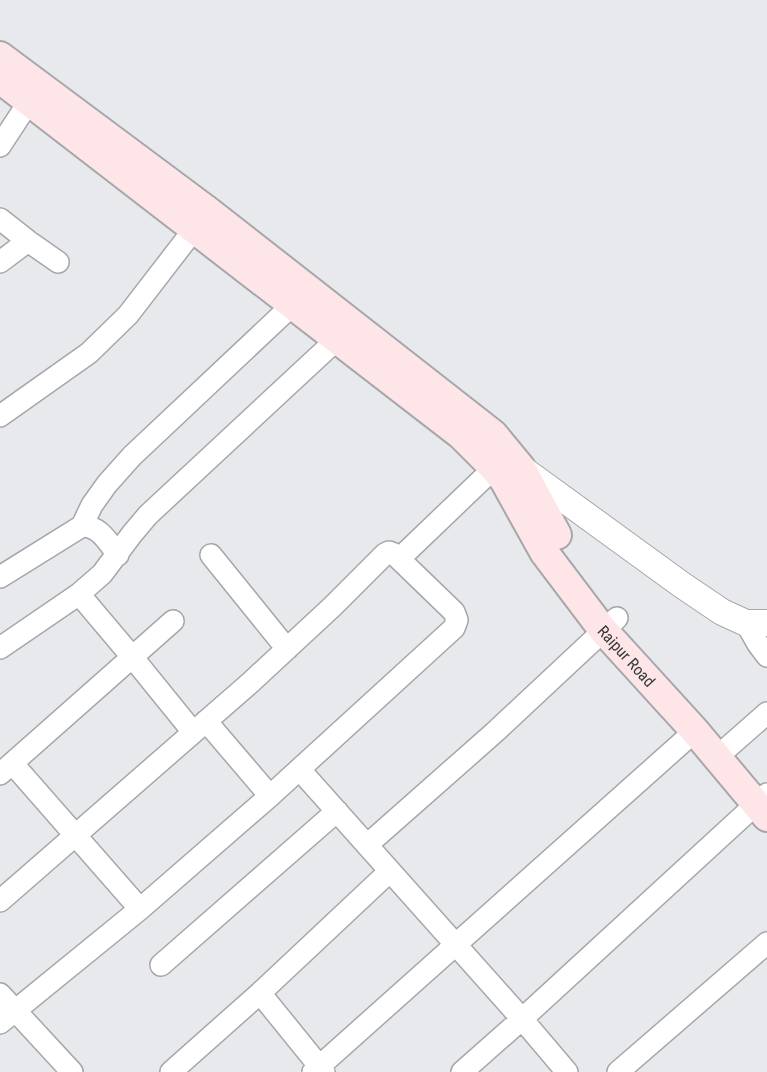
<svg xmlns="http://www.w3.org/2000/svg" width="767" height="1072" font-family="'Roboto Condensed',sans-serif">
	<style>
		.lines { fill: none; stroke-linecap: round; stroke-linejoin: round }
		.minor-casing { stroke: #a5a7aa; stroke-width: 24 }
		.tertiary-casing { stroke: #a5a7aa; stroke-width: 28 }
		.secondary-casing { stroke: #a5a7aa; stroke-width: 32 }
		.minor { stroke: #fff; stroke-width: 21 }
		.tertiary { stroke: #fff; stroke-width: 26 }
		.secondary { stroke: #fee6e8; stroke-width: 28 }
		.labels { text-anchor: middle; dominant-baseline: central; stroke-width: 6; stroke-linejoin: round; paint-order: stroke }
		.street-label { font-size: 16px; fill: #38393a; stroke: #e7e9ec }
	</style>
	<rect width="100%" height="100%" fill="#e7e9ec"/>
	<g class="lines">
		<defs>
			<path id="minor" d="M 0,146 L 36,91
				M 0,219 L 28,241 L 58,262
				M 0,262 L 28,241
				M 0,416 L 89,353 L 128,315 L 202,219
				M 82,526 L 92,505 L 107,484 L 132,456 L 302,296
				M 211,555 L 287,649
				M 399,559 L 494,468
				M 0,577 L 82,526 C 100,526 108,542 118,555
				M 79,594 L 133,658 L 193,732
				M 746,623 L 758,644 L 767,656
				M 0,648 L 79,594 L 102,574 L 132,534 L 148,515 L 347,330
				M 206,721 L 270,796
				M 717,757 L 767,713
				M 13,764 L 140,909
				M 300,770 L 522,1019 L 567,1072
				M 0,774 L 173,621
				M 367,845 L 495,732 L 617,618
				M 0,901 L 250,683 L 333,606 L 385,554 L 389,552 L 394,554 L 454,612 L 457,620 L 454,628 L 270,796 L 140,909 L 0,1023
				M 161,965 L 337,811
				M 260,993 L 324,1072
				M 0,994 L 72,1072
				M 171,1072 L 260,993 L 390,871
				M 313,1072 L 695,731
				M 462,1072 L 522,1019 L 767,794
				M 618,1072 L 767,943"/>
			<path id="tertiary" d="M 521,468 L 682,585 L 722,612 L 746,623 L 767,623"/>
			<g id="secondary">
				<path d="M 0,56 L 208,211 L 493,434 L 521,468 L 557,535"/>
				<path id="s1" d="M 0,79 L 461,435 L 494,468 L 504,480 L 544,552 L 603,630 L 695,731 L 767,817"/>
			</g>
		</defs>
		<use href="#minor" class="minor-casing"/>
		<use href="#tertiary" class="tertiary-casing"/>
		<use href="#secondary" class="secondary-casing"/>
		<use href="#minor" class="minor"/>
		<use href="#tertiary" class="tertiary"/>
		<use href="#secondary" class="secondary"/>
	</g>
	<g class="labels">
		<g class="street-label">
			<text stroke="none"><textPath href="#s1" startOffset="860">Raipur Road</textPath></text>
		</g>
	</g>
</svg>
